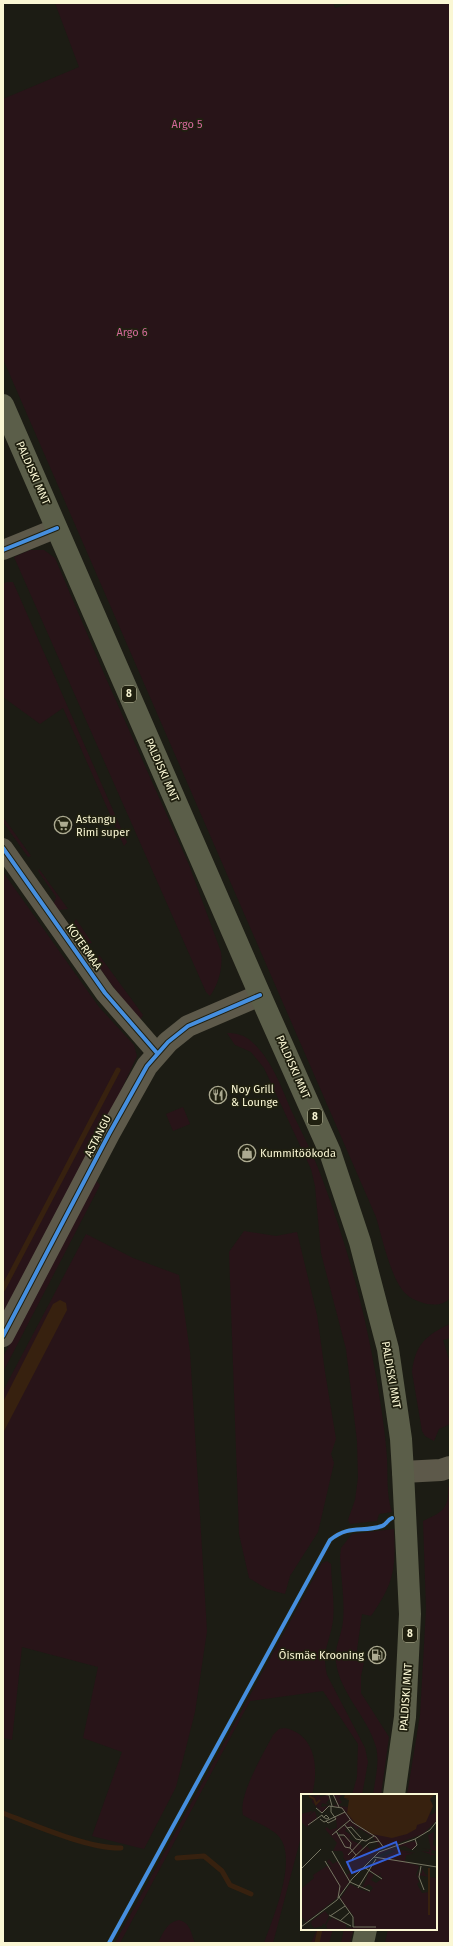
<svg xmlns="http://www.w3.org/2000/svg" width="453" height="1946" font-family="'Fira Sans',sans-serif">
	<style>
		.green { fill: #281418 }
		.water { fill: #37210f }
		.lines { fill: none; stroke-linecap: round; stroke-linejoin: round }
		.stream { stroke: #37210f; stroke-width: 5 }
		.minor { stroke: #5d594a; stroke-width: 20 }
		.tertiary { stroke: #5d594a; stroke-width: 22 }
		.primary { stroke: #5b5e49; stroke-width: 22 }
		.cycleway-casing { stroke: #202010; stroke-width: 6 }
		.cycleway { stroke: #468fdf; stroke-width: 4 }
		.labels { text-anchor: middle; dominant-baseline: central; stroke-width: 3.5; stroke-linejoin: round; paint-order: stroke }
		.shield { fill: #202010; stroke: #b9b699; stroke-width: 1 }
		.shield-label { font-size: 10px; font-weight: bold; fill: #faf7d4 }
		.park-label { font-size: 11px; fill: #d26899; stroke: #202010 }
		.street-label { font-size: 11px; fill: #faf7d4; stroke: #202010 }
		.poi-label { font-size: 11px; fill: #faf7d4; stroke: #202010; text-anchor: start }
		.inset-river { fill: none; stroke: #37210f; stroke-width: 2 }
		.inset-road { fill: none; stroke: #757461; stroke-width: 1 }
		.view { fill: #335fd8; fill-opacity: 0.15; stroke: #335fd8; stroke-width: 2 }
		.inset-edge { fill: none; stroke: #faf7d4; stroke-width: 2 }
	</style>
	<rect width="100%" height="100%" fill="#1c1c14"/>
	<path class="green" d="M 55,3 L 333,3 L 335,8 L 354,3 L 450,3 L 450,1298 C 443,1305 437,1305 427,1304 C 420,1302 410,1299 405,1293 C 391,1279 382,1237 376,1217 L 3,359 L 3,99 L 79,67 Z
		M 30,550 L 44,550 L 55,558 L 105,676 L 189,865 L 221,952 C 223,967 219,983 210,996 L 206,992 L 14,557 Z
		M 7,582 L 13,582 L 127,842 L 124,846 L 63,708 L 40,724 L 3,697 L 3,584 Z
		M 3,817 L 31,856 L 28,857 L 3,822 Z
		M 39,869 L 68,909 L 58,910 L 53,906 L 56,897 L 38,871 Z
		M 3,872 L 99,1007 L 134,1045 L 137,1056 L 106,1123 L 3,1318 Z
		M 76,919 L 92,943 L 87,944 L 82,943 L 71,928 Z
		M 99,955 L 143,1015 L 140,1020 L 128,1007 L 96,963 Z
		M 227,1033 C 236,1033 245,1035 252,1042 C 272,1060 282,1089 292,1112 C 303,1135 315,1158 323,1181 C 346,1243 364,1307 375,1371 C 380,1399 385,1429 387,1458 C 388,1477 386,1493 392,1512 L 379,1514 L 377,1521 L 350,1524 L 348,1520 L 355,1500 L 358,1478 L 357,1441 L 346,1349 L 321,1253 L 315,1186 L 311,1169 L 264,1068 L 251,1052 L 235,1045 Z
		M 183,1107 L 190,1124 L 173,1131 L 166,1114 Z
		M 95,1179 L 100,1185 L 3,1372 L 3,1357 Z
		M 244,1231 L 276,1236 L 297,1232 L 317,1315 L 325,1372 L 336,1439 L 331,1454 L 334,1463 L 318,1532 L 290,1576 L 285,1594 L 267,1589 L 249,1578 L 239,1534 L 229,1252 Z
		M 86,1234 L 133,1258 L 179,1275 L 190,1352 L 207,1631 L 195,1712 L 176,1787 L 144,1849 L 92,1836 L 122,1752 L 83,1738 L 98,1667 L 22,1647 L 12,1740 L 3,1738 L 3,1391 Z
		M 450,1324 L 450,1338 L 443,1340 L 450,1363 L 450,1424 L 439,1429 L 434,1441 L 425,1436 L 422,1431 L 412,1372 C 415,1345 426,1335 450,1324 Z
		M 450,1486 L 450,1943 L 385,1943 L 388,1929 L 436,1929 L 436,1795 L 407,1795 L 420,1715 L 426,1609 L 423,1521 C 442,1512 449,1510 448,1487 Z
		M 394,1529 C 396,1569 394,1583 371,1616 L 362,1614 L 356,1657 L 365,1658 L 361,1676 L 361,1693 L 389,1737 L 381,1795 L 373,1795 C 375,1779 380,1763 376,1747 C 368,1717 340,1694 336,1662 C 334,1647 342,1635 343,1621 C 345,1600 341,1578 340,1557 L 341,1548 L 352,1534 Z
		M 327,1561 L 331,1564 C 331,1582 335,1602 333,1620 C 330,1643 321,1650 327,1675 L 365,1748 L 368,1762 L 362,1795 L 352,1795 L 357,1777 L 358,1744 L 323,1691 L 250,1701 L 120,1943 L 115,1943 L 322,1563 Z
		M 285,1728 C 316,1735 319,1768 312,1795 L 302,1795 L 302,1833 L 273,1943 L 264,1943 C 273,1918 295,1866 282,1841 C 275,1828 255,1823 243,1815 C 238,1795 264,1753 273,1735 L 279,1729 Z
		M 179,1920 C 191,1923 191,1934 195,1943 L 158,1943 C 163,1933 167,1922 179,1920 Z
		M 317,1929 L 333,1929 L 329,1943 L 311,1943 Z
		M 344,1929 L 354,1929 L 350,1943 L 341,1943 Z"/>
	<path class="water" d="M 60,1300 L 66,1303 L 67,1310 L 3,1433 L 3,1402 L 53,1304 Z"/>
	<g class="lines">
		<path class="stream" d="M 3,1289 L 118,1070
			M 3,1813 C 34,1825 89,1849 121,1848
			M 177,1858 L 204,1856 L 222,1871 L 230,1885 L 251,1894
			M 317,1943 L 320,1929"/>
		<path class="minor" d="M 3,550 L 57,528
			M 3,848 L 105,993 L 157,1053"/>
		<path class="tertiary" d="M 3,1336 L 109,1134 L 147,1066 L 168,1042 L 188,1026 L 260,995
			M 403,1472 L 441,1470 L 450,1467"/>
		<path class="primary" d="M 3,405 L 260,995 L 330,1152 L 360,1242 L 388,1349 L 401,1439 L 403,1472 L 410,1614 L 405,1717 L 394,1795
			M 363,1943 L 366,1929"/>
		<defs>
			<path id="cycleway" d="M 3,550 L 57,528
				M 3,848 L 105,993 L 157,1053
				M 3,1336 L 109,1134 L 147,1066 L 168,1042 L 188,1026 L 260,995
				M 109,1943 L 330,1540 C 350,1524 362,1533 382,1526 C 386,1525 387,1520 392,1518"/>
		</defs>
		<use href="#cycleway" class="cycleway-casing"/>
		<use href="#cycleway" class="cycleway"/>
	</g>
	<defs>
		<symbol id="supermarket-ring" viewBox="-11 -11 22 22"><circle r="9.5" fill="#202010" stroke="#acaa91" stroke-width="1.5"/><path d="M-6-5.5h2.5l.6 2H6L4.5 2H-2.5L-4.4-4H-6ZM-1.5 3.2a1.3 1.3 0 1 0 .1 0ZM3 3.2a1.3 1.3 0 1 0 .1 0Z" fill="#acaa91"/></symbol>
		<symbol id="restaurant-ring" viewBox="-11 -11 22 22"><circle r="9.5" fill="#202010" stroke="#acaa91" stroke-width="1.5"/><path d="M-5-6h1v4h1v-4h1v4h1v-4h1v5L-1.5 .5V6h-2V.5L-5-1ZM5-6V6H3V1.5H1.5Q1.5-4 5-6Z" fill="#acaa91"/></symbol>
		<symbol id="shop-ring" viewBox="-11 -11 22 22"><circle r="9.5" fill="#202010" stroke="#acaa91" stroke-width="1.5"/><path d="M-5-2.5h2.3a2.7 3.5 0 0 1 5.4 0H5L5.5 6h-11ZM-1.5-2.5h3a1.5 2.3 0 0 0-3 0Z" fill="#acaa91"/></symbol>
		<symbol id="fuel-ring" viewBox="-11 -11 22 22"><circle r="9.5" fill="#202010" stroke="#acaa91" stroke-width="1.5"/><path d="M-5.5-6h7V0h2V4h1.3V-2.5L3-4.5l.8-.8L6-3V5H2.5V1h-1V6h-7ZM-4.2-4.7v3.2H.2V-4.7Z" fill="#acaa91"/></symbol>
	</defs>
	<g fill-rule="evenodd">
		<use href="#supermarket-ring" x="53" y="815" width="20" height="20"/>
		<use href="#restaurant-ring" x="208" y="1085" width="20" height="20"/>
		<use href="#shop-ring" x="237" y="1143" width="20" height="20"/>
		<use href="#fuel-ring" x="367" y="1645" width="20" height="20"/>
	</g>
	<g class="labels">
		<g class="shield">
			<rect x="122" y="686" width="14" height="16" rx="3"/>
			<rect x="308" y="1109" width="14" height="16" rx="3"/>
			<rect x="403" y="1626" width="14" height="16" rx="3"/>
		</g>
		<g class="shield-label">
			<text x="129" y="694">8</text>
			<text x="315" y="1117">8</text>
			<text x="410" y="1634">8</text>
		</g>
		<g class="park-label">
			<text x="187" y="124">Argo 5</text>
			<text x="132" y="332">Argo 6</text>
		</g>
		<g class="street-label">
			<text transform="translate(33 473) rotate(66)">PALDISKI MNT</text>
			<text transform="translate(162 770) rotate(66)">PALDISKI MNT</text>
			<text transform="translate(84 947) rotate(55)">KOTERMAA</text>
			<text transform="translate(293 1067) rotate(66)">PALDISKI MNT</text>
			<text transform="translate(98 1136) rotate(-63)">ASTANGU</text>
			<text transform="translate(391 1375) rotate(80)">PALDISKI MNT</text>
			<text transform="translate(406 1697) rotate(-86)">PALDISKI MNT</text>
		</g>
		<g class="poi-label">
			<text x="76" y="819">Astangu<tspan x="76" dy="13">Rimi super</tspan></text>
			<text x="231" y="1089">Noy Grill<tspan x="231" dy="13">&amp; Lounge</tspan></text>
			<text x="260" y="1153">Kummitöökoda</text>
			<text x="364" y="1655" text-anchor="end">Õismäe Krooning</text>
		</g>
	</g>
	<g transform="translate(301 1794)">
		<rect width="136" height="136" fill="#1c1c14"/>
		<path d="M 12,0 L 14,3 L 18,0 L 19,3 L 26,1 L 29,4 L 25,9 L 29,11 L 21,9 L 20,13 L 27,12 L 21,19 L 11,8 ZM 32,0 L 42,0 L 38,5 L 41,8 L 37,12 L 47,13 L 55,30 L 128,11 L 128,6 L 131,4 L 133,4 L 129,6 L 132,11 L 129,21 L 134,19 L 136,13 L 136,26 L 122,40 L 80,55 L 72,43 L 58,34 L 55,36 L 52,32 L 47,33 L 44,31 L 48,26 L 41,15 L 32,11 L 36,11 ZM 12,17 L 7,22 L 14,17 L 16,24 L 6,33 L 0,28 L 0,20 ZM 43,18 L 48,26 L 31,40 L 35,38 L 38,41 L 46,45 L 36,37 L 43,31 L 46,34 L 44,37 L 50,41 L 48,45 L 60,51 L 62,54 L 51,65 L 66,52 L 70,57 L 77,52 L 79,56 L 55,80 L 50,78 L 49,87 L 45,81 L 49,79 L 45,73 L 47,71 L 42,63 L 43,61 L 41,57 L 32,57 L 36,49 L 24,35 L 26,33 L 29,36 L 36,34 L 35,23 ZM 133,38 L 132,51 L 136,53 L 136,57 L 131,56 L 130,59 L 136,61 L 130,61 L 129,64 L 129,60 L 120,57 L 128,58 L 128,56 L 121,54 L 130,56 L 127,41 ZM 115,47 L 115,52 L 111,56 L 104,52 L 90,54 L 115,59 L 103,58 L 112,60 L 105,61 L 104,68 L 118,72 L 115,81 L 118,88 L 116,90 L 121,99 L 128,98 L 128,83 L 118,81 L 117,84 L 116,82 L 118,78 L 121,80 L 121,74 L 124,80 L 129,83 L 135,84 L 136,81 L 136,136 L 27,136 L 25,131 L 29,124 L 29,127 L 31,124 L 45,130 L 45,134 L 54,133 L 52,121 L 39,105 L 49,90 L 61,96 L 69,98 L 72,94 L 68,90 L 61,95 L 68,78 L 73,81 L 70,86 L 75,89 L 82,84 L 79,82 L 80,79 L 77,82 L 69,77 L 75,66 L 94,57 L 88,56 L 74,63 L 77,59 L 90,52 ZM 28,65 L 32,70 L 37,67 L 48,88 L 36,104 L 5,128 L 2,124 L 0,125 L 0,95 L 13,84 L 12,81 L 26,72 L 31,73 L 26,68 ZM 24,117 L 28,122 L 24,131 L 22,129 L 21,132 L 13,134 L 10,130 L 11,128 L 8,129 Z" fill="#281418"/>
		<path d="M 44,0 L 133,0 L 133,1 L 129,5 L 132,12 L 125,28 L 116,31 L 115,35 L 106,40 L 91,44 L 71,40 L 55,30 L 46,19 L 48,6 L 44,6 L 48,5 L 43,4 Z" fill="#37210f"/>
		<path class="inset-river" d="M 8,2 L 13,5 L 15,10 L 19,6M 128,74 L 128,105M 128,105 L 128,121"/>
		<path class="inset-road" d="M 20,0 L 28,1 L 31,12M 32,0 L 38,13M 15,14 L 21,19 L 28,12 L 41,14 L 51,28 L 75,43 L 83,54M 19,25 L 23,28 L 44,18M 25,27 L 27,29 L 35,25 L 30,18 L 30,12M 43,30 L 55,45 L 65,47 L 73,42M 7,31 L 21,21 L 22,23 L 26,25 L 28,24 L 25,21 L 23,23M 46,34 L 50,33 L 60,44M 35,37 L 44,53 L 49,54 L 55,61M 31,41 L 49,26M 38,41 L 43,41 L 50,49 L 49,54M 111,56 L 116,51 L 114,45M 31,57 L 49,88 L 69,97M 47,61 L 62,45M 73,63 L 136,73M 51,65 L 68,49 L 78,47M 24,67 L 39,92 L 37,104M 120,72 L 118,83 L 123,96M 63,73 L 81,85M 0,75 L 20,55M 57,94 L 75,65M 38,103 L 52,123 L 52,133M 28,121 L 50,132M 29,122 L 44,112M 39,127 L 49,118M 0,133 L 36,106 L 51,85 L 78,58 L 114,45 L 129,36 L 136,27M 52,133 L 75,133"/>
		<path class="view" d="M 95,48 L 99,60 L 51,79 L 46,68 Z"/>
		<rect width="136" height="136" class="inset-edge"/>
	</g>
	<rect width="453" height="1946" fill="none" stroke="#faf7d4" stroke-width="8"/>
</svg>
